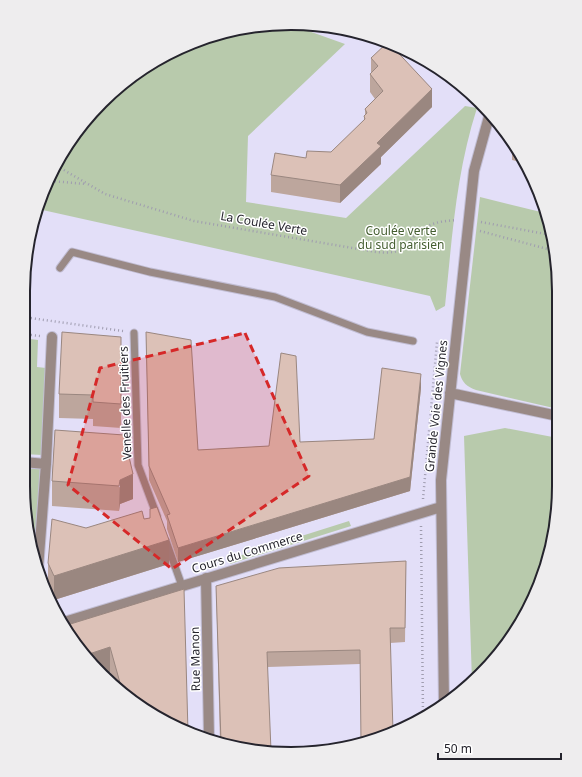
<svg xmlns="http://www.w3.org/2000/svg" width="582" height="777" font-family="'Noto Sans',sans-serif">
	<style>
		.green { fill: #b8caac }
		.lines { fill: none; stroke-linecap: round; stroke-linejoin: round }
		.service-casing { stroke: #c1bdd3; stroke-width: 9 }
		.pedestrian-casing { stroke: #c1bdd3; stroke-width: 12 }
		.minor-casing { stroke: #c1bdd3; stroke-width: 12 }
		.path { stroke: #9f9caf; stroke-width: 2.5; stroke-dasharray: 1 3; stroke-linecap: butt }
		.service { stroke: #998985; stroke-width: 7 }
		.pedestrian { stroke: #998985; stroke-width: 10 }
		.minor { stroke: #998985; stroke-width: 10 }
		.wall { fill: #bda69d }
		.shaded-wall { fill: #9a8780 }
		.building { fill: #dcc1b7; stroke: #9a8780 }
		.marked { fill: #d62828; fill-opacity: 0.2; stroke: #d62828; stroke-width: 3; stroke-dasharray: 8 5; stroke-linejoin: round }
		.labels { text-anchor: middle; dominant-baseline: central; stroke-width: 3; stroke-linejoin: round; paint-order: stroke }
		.street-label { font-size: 12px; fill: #25242d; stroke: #fff }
		.park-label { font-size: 12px; fill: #445e30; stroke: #fff }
		.rim { fill: none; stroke: #25242d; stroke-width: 2 }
	</style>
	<rect width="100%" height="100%" fill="#e3dff8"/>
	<path class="green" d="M 274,24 L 289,24 L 345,44 L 248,136 L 246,202 L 346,218 L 463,108 L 465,106 L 477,108 C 456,173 452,239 445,306 L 436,311 L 430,296 L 38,209 L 68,142 L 128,78 L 173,51 L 222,32 Z
		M 480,197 L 545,213 L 557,256 L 558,409 L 476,390 C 467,387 462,382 460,374 Z
		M 23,338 L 38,340 L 37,367 L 46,368 L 42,455 L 23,454 Z
		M 505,428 L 558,438 C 558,460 561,484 558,505 C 548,577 526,632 472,682 L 464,436 Z
		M 23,468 L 40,469 L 35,552 L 32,552 L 23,486 Z
		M 349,521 L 351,526 L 230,564 L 229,559 Z"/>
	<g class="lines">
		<defs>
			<path id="service" d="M 60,268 L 72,252 L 150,272 L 275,297 L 367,332 L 413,341
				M 134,333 L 138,465 L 157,516
				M 166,541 L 182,586"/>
			<path id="pedestrian" d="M 23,462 L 46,464
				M 38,569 L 46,464 L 52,337"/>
			<path id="minor" d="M 450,393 L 558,416
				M 206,578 L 209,739
				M 61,623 L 441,507
				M 444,704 L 441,480 L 474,171 L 490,113"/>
		</defs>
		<use href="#service" class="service-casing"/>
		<use href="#pedestrian" class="pedestrian-casing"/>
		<use href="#minor" class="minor-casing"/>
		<path class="path" d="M 57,166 L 105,194 L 194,221 L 376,252 C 407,255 402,244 423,229 C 432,222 445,221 456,220
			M 51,181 L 86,184
			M 481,222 L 551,235
			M 480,231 L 555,251
			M 23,317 L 123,331
			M 23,334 L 40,336
			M 423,499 L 437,342
			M 421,526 L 423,715"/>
		<use href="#service" class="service"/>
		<use href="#pedestrian" class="pedestrian"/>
		<use href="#minor" class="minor"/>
	</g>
	<path class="wall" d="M 371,58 L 432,107 L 381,157 L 381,164 L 340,203 L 271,192 L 271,175 L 306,158 L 331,152 L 364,121 L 364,116 L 365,115 L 365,109 L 375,99 L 370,92 L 370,74 L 371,73 Z
		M 513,145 L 524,163 L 512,160 L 512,148 Z
		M 146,332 L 198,450 L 269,446 L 300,442 L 374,439 L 421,388 L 410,491 L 178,562 L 167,529 L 167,521 L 149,480 Z
		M 121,337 L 121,428 L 93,426 L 93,419 L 59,418 L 59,394 Z
		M 55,430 L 133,499 L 120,504 L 119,511 L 52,506 L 52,481 Z
		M 144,519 L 169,564 L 54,600 L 48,587 L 48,563 L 86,528 Z
		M 406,561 L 405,642 L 390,643 L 360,664 L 268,667 L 238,749 L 220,743 L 216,586 Z
		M 184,589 L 172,726 L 114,684 L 110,672 L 64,626 Z"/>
	<path class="shaded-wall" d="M 432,89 L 432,107 L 381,157 L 381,164 L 340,203 L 340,185 L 377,143 Z
		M 421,374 L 421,388 L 410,491 L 178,562 L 178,548 L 410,477 Z
		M 133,474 L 133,499 L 120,504 L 119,511 L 120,480 Z
		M 169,540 L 169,564 L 54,600 L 54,576 Z
		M 110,647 L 110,672 L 101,675 L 86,655 Z"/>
	<path class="building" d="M 388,42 L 389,43 L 432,89 L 377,143 L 381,146 L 340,185 L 271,175 L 275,153 L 306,158 L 307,151 L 331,152 L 365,119 L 364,116 L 367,113 L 365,109 L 383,91 L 370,74 L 378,66 L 371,58 Z
		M 513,145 L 516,149 L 512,148 Z
		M 62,332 L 121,337 L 121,404 L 93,402 L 93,395 L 59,394 Z
		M 146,332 L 191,340 L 198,450 L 269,446 L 281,353 L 296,356 L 300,442 L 374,439 L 382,368 L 421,374 L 410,477 L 178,548 L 167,515 L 170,514 L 149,466 Z
		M 55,430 L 124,435 L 133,474 L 120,480 L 119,486 L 52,481 Z
		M 157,507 L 169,540 L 54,576 L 48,563 L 52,519 L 86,528 L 142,511 L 144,519 L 150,518 L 150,509 Z
		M 406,561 L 405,628 L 390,628 L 393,732 L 377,740 L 361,743 L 360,650 L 267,652 L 271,751 L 238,749 L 221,743 L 216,586 L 279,568 Z
		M 184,589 L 188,732 L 172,726 L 122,690 L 110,647 L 86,655 L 64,626 Z"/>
	<path class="marked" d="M 245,333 L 309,476 L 172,569 L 68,485 L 100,368 Z"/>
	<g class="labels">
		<g class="street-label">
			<text transform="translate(264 223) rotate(10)">La Coulée Verte</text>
			<text transform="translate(125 403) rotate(-92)">Venelle des Fruitiers</text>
			<text transform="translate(436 406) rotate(-84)">Grande Voie des Vignes</text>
			<text transform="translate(247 552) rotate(-17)">Cours du Commerce</text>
			<text transform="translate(195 659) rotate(-91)">Rue Manon</text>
		</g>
		<g class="park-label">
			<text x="401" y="230">Coulée verte<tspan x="401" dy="14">du sud parisien</tspan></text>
		</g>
	</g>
	<path d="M0 0H582V777H0ZM291 30H291A261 261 0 0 1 552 291V486A261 261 0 0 1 291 747H291A261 261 0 0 1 30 486V291A261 261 0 0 1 291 30Z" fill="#eeedee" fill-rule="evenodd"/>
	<path class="rim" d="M291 30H291A261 261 0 0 1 552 291V486A261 261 0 0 1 291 747H291A261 261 0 0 1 30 486V291A261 261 0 0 1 291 30Z"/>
	<path d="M438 753v6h123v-6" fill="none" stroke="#25242d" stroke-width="2"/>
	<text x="444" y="753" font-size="12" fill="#25242d" stroke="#ffffff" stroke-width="3" paint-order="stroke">50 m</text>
</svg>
